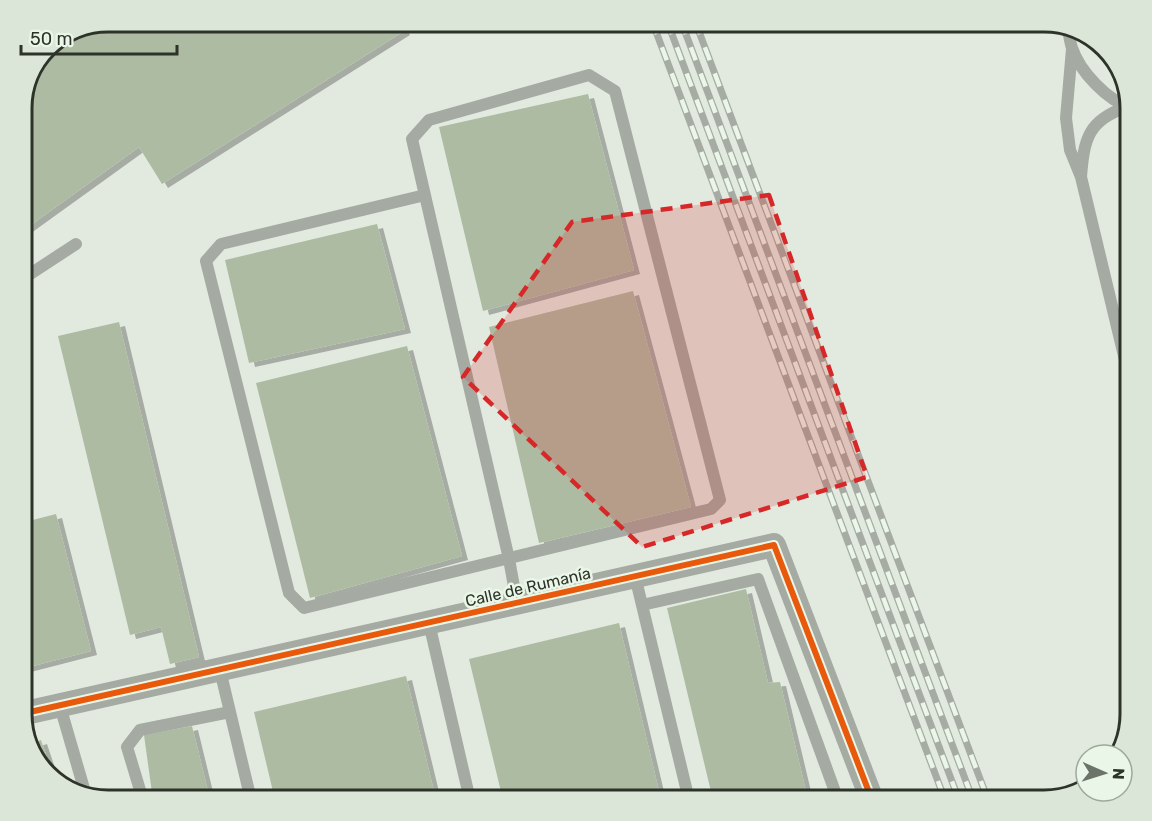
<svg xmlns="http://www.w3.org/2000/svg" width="1152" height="821" font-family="Rubik,sans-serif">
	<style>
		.building { fill: #aebba3; filter: url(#shadow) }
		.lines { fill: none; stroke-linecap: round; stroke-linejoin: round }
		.lane { stroke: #a5aaa2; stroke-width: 12 }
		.street { stroke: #a5aaa2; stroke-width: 24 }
		.rail-casing { stroke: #a6aca3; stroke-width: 7 }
		.rail { stroke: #eaf6e7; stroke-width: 4.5; stroke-dasharray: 14; stroke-linecap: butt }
		.cycleway-casing { stroke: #eaf6e7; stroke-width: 10 }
		.cycleway { stroke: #e8590c; stroke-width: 6 }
		.marked { fill: #d62828; fill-opacity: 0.2; stroke: #d62828; stroke-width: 4.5; stroke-dasharray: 12 8; stroke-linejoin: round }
		.labels { text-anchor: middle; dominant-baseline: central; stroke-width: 5; stroke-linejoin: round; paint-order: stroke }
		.street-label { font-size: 16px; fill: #2d3328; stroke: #eaf6e7 }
		.rim { fill: none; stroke: #2d3328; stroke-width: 3 }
	</style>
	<defs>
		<filter id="shadow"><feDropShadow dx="6" dy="4" stdDeviation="0" flood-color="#0004"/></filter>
	</defs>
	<rect width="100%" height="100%" fill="#e2eadf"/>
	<path class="building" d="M 107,21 L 398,21 L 404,31 L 162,184 L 139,147 L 21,232 L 21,101 L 50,43 Z
		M 588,94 L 634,270 L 483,311 L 439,127 Z
		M 377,224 L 405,329 L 249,363 L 225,260 Z
		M 633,291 L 691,507 L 539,543 L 489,327 Z
		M 119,322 L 199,657 L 170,664 L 161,627 L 130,635 L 58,336 Z
		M 407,346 L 462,556 L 310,598 L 256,383 Z
		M 56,514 L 91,651 L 21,669 L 21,523 Z
		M 746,589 L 768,683 L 780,682 L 808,800 L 713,800 L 667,608 Z
		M 619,623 L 661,800 L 503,800 L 469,659 Z
		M 406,676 L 436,800 L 275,800 L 254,712 Z
		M 192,726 L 210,800 L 153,800 L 144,735 Z
		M 41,740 L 52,773 L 48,775 L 32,757 L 29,744 Z
		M 65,775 L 69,787 L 55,782 L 52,779 Z"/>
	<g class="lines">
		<path class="lane" d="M 1068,29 C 1069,35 1070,42 1072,48 C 1080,72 1107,100 1131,108
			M 1072,49 L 1066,118 L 1070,150 L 1081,177 C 1084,139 1088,120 1127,107
			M 1081,177 L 1131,385
			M 425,195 L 221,244 L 206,261 L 289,593 L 304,608 L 711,509 L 720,500 L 615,91 L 589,75 L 429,120 L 412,139 L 509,559 L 517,603
			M 21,280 L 76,244
			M 635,576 L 689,800
			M 642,605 L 758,579 L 838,800
			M 429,623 L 470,800
			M 220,670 L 251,800
			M 60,706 L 85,792
			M 143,800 L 127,747 L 140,730 L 230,712"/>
		<path class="street" d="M 21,714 L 774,545 L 872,800"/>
		<defs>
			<path id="rail" d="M 652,21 L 945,800
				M 667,21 L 959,800
				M 681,21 L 973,800
				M 695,21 L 988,800"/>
		</defs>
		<use href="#rail" class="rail-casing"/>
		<use href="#rail" class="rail"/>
		<defs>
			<path id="cycleway" d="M 21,714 L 774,545 L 872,800"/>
		</defs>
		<use href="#cycleway" class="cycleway-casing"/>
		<use href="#cycleway" class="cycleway"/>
	</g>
	<path class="marked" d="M 769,195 L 867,477 L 642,547 L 463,377 L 572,222 Z"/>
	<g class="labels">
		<g class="street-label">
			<text transform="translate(528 587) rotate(-13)">Calle de Rumanía</text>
		</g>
	</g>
	<path d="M0 0H1152V821H0ZM108 32H1044A76 76 0 0 1 1120 108V714A76 76 0 0 1 1044 790H108A76 76 0 0 1 32 714V108A76 76 0 0 1 108 32Z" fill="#dbe6d8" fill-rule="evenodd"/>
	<path class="rim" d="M108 32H1044A76 76 0 0 1 1120 108V714A76 76 0 0 1 1044 790H108A76 76 0 0 1 32 714V108A76 76 0 0 1 108 32Z"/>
	<g transform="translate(1104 773) rotate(93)"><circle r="28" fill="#eaf6e7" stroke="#9ea89b" stroke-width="1.5"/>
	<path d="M0-4.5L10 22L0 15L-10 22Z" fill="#6c7368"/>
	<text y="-9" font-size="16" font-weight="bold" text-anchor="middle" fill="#2d3328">N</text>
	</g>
	<path d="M21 45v9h156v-9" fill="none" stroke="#2d3328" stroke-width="3"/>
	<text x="30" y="45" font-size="18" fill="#2d3328" stroke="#eaf6e7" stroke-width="4.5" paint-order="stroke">50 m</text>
</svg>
